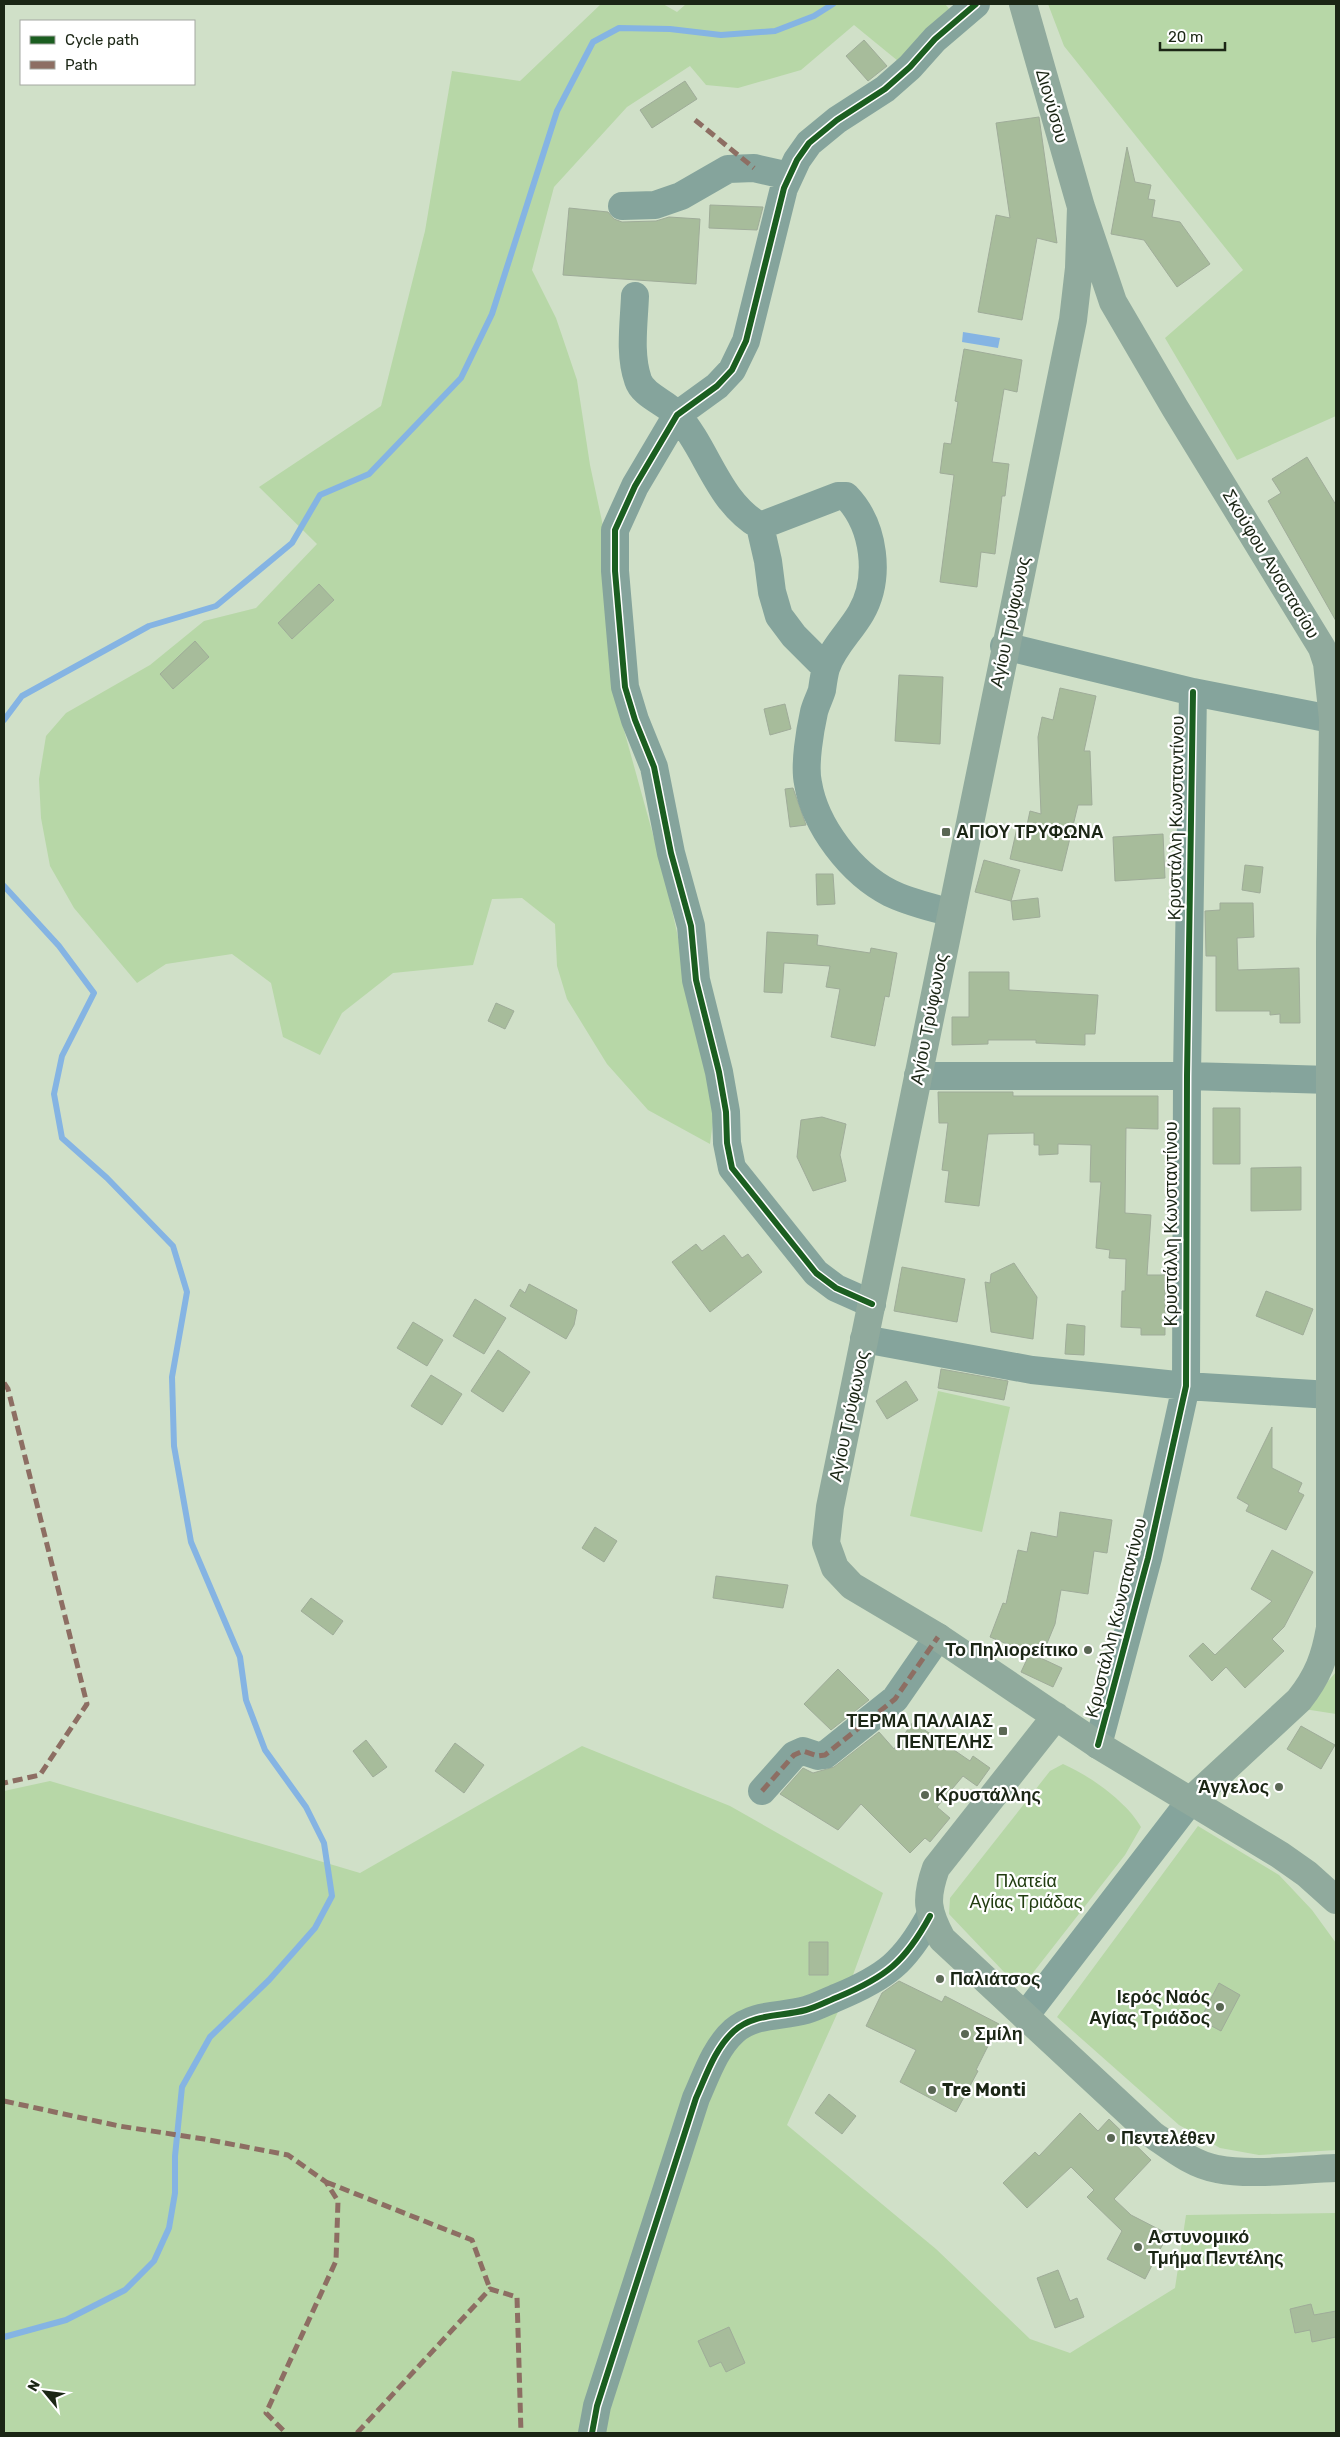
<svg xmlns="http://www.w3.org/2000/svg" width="1340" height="2437" font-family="Rubik,sans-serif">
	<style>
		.green { fill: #b7d7a7 }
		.water { fill: #85b4e3 }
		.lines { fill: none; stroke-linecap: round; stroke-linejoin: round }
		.stream { stroke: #85b4e3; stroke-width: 6 }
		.building { fill: #a7bc9b; stroke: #9fac99 }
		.minor { stroke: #85a49c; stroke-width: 28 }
		.major { stroke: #90aa9d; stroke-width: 28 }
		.quiet { stroke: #8d6e63; stroke-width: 5; stroke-dasharray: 10 5; stroke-linecap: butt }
		.cycleway-casing { stroke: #fff; stroke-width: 9 }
		.cycleway { stroke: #1b5e20; stroke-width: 6 }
		.poi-dot { fill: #5a6754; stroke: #fff; stroke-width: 2 }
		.labels { text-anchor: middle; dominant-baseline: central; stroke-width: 4.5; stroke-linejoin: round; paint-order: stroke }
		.street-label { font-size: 18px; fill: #1b2615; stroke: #fff }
		.poi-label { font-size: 18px; font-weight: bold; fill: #1b2615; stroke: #fff; text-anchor: start }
		.park-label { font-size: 18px; fill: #223d11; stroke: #fff }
	</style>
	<rect width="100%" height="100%" fill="#d0e0c8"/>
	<path class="green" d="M 601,4 L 663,4 L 677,12 L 686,4 L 945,4 L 952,12 L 898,61 L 854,25 L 801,70 L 738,88 L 706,85 L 690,66 L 627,107 L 554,187 L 532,270 L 556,318 L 577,380 L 590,465 L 603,526 L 614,694 L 665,878 L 715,1106 L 710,1144 L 648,1110 L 607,1064 L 567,999 L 557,966 L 555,924 L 522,898 L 492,899 L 473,965 L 393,973 L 342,1013 L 320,1055 L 283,1037 L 271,983 L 232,954 L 166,964 L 137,983 L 74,908 L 50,866 L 41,818 L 39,779 L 46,736 L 66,713 L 150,665 L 204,621 L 256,608 L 317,544 L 259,487 L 381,406 L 425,231 L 452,71 L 520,81 Z
		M 1048,4 L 1336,4 L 1336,416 L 1237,460 L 1165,338 L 1243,270 L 1064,46 Z
		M 938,1391 L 1010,1407 L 982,1532 L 910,1516 Z
		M 1336,1672 L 1336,1714 L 1304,1709 Z
		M 582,1746 L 730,1806 L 883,1893 L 846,1994 L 787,2125 L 936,2249 L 1030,2339 L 1070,2353 L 1175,2288 L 1186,2215 L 1336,2213 L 1336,2433 L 4,2433 L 4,1791 L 50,1781 L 360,1873 Z
		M 1063,1764 C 1089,1775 1127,1802 1141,1827 L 1125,1855 L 1032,1974 L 1018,1980 L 1004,1972 L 949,1914 L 950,1898 L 1050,1771 Z
		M 1198,1826 L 1279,1875 L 1312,1910 L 1336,1943 L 1336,2150 L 1259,2155 L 1220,2148 L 1179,2125 L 1057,2017 Z"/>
	<path class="water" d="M 963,332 L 1000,338 L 998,348 L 962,342 Z"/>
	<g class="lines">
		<path class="stream" d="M 4,720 L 22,696 L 149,626 L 216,606 L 292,543 L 320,495 L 369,474 L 461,378 L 492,314 L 557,111 L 593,42 L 619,28 L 670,29 L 721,35 L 775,31 L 814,16 L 833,4
			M 4,886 L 59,946 L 94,993 L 62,1056 L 54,1094 L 62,1138 L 107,1178 L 173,1246 L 187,1292 L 172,1377 L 174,1446 L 191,1542 L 240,1657 L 246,1700 L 265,1750 L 306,1807 L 324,1843 L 332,1896 L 315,1928 L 269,1980 L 210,2037 L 182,2087 L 175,2156 L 175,2193 L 169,2228 L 154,2261 L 125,2290 L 66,2320 L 4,2337"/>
	</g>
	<path class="building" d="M 864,40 L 887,66 L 868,81 L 846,56 Z
		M 685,81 L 697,99 L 652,128 L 640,110 Z
		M 1039,117 L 1057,243 L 1037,238 L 1022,320 L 978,312 L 996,215 L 1010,218 L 996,123 Z
		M 1127,147 L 1135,182 L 1151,185 L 1148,199 L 1155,200 L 1152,217 L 1180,222 L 1210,264 L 1177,287 L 1144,240 L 1111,234 Z
		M 710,205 L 763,207 L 757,230 L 709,228 Z
		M 569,208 L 608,212 L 614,219 L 622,222 L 656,221 L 669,217 L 700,219 L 696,284 L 563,275 Z
		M 964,349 L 1022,360 L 1017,392 L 1004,389 L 992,462 L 1009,464 L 1005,496 L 1002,496 L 995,554 L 981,552 L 977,587 L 940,582 L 954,475 L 940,473 L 944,443 L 951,444 L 958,402 L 955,401 Z
		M 1307,457 L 1336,505 L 1336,621 L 1268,501 L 1281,493 L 1272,479 Z
		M 319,584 L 334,600 L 292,639 L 278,623 Z
		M 195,641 L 209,657 L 173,689 L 160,674 Z
		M 899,675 L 943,677 L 940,744 L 895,741 Z
		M 1060,688 L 1096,696 L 1084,751 L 1090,751 L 1092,805 L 1078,805 L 1062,871 L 1010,859 L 1017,828 L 1026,830 L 1030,811 L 1041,814 L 1038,737 L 1042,717 L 1053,720 Z
		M 785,704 L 791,729 L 770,735 L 764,709 Z
		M 793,788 L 806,825 L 790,827 L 785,789 Z
		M 1163,834 L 1165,878 L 1115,881 L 1113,837 Z
		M 984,860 L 1020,870 L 1011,901 L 975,892 Z
		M 1245,865 L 1263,867 L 1260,893 L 1242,890 Z
		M 816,874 L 833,874 L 835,904 L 817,905 Z
		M 1038,898 L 1040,917 L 1013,920 L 1011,901 Z
		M 1220,903 L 1253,903 L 1254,937 L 1237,938 L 1238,970 L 1299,968 L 1300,1023 L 1280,1023 L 1280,1014 L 1270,1015 L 1270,1011 L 1216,1011 L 1216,956 L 1206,956 L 1205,911 L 1220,910 Z
		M 767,932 L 818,935 L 817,945 L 870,953 L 871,948 L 897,953 L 889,997 L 885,996 L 875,1046 L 831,1037 L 840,989 L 826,987 L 830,966 L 784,963 L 782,993 L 764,992 Z
		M 969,972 L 1009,972 L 1009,990 L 1098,995 L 1095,1034 L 1085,1034 L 1085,1045 L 1036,1043 L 1036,1040 L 988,1040 L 988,1044 L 952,1045 L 952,1017 L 969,1017 Z
		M 496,1003 L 514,1011 L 505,1029 L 488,1021 Z
		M 938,1092 L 1013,1092 L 1013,1096 L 1158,1096 L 1158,1129 L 1126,1128 L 1125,1213 L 1151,1215 L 1147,1275 L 1165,1275 L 1165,1335 L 1141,1335 L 1141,1328 L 1121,1327 L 1122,1291 L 1125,1291 L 1126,1259 L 1109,1258 L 1110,1250 L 1096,1248 L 1101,1182 L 1090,1182 L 1091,1145 L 1058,1144 L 1058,1154 L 1039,1155 L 1039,1145 L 1034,1145 L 1034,1133 L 988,1134 L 979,1206 L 945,1202 L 949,1171 L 942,1170 L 948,1123 L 939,1123 Z
		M 1213,1108 L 1240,1108 L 1240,1164 L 1213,1164 Z
		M 822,1117 L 846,1124 L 840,1155 L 846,1181 L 813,1191 L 797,1157 L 801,1120 Z
		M 1301,1167 L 1301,1210 L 1251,1211 L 1251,1168 Z
		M 724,1235 L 742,1258 L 748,1254 L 762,1272 L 710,1312 L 672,1262 L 696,1244 L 702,1251 Z
		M 1014,1263 L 1037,1297 L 1033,1339 L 991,1332 L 985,1282 L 990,1283 L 991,1274 Z
		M 902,1267 L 965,1279 L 957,1322 L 894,1311 Z
		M 529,1284 L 577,1310 L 574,1325 L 566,1339 L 510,1306 L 520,1289 L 525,1293 Z
		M 1266,1291 L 1313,1309 L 1303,1335 L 1256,1316 Z
		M 475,1299 L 506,1318 L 484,1354 L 453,1336 Z
		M 413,1322 L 443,1340 L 427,1366 L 397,1348 Z
		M 1067,1324 L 1085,1326 L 1084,1355 L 1065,1354 Z
		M 498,1350 L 530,1372 L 503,1412 L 471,1391 Z
		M 941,1369 L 1008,1381 L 1004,1400 L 938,1388 Z
		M 431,1375 L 462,1394 L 442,1425 L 411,1406 Z
		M 906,1381 L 918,1400 L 887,1419 L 876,1401 Z
		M 1272,1427 L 1272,1468 L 1302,1483 L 1298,1492 L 1304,1495 L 1286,1530 L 1246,1511 L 1249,1505 L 1237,1498 Z
		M 1060,1512 L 1112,1520 L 1107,1553 L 1094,1551 L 1088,1594 L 1061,1590 L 1055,1624 L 1041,1658 L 990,1637 L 1003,1603 L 1006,1604 L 1018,1550 L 1027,1552 L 1031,1532 L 1057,1537 Z
		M 595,1527 L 617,1541 L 604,1562 L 582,1548 Z
		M 1272,1550 L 1313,1572 L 1284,1627 L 1272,1639 L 1284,1651 L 1245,1688 L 1226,1667 L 1212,1681 L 1189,1656 L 1203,1643 L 1215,1655 L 1272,1601 L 1251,1589 Z
		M 716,1576 L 788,1585 L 783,1608 L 713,1598 Z
		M 311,1598 L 343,1621 L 333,1635 L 301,1611 Z
		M 1030,1653 L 1062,1668 L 1053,1687 L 1021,1672 Z
		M 838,1669 L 869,1700 L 831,1730 L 804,1704 Z
		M 913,1722 L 970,1761 L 973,1756 L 990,1768 L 977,1786 L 963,1776 L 937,1807 L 950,1818 L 930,1842 L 925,1838 L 910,1853 L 861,1804 L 838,1830 L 780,1794 L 803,1768 L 813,1773 L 834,1767 L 879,1732 L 894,1749 Z
		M 1301,1726 L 1335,1745 L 1321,1769 L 1287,1749 Z
		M 366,1740 L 387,1767 L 373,1777 L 353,1751 Z
		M 455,1743 L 484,1765 L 464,1793 L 435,1771 Z
		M 809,1942 L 828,1942 L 828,1975 L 809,1975 Z
		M 899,1981 L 942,2002 L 945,1996 L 999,2024 L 976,2070 L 978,2071 L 956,2112 L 900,2082 L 916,2050 L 866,2026 L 882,1993 Z
		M 1219,1983 L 1240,1995 L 1221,2031 L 1200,2020 Z
		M 829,2094 L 856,2116 L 842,2134 L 815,2113 Z
		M 1080,2113 L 1098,2131 L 1109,2119 L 1151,2160 L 1114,2199 L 1131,2215 L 1168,2234 L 1145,2279 L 1107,2259 L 1122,2231 L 1087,2197 L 1094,2190 L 1071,2167 L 1027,2208 L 1003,2183 L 1035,2152 L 1039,2156 Z
		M 1058,2270 L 1070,2301 L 1077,2298 L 1084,2317 L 1055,2328 L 1037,2278 Z
		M 1311,2304 L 1314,2315 L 1336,2311 L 1336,2337 L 1312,2342 L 1310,2330 L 1295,2333 L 1290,2309 Z
		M 729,2327 L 745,2363 L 726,2372 L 721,2362 L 710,2367 L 698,2341 Z"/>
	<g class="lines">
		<path class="minor" d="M 622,206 L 655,205 L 681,196 L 728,169 L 754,168 L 789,176
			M 635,296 C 634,323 629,354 638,380 C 643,396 666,402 677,415 C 708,450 717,501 760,526 L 768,561 L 772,592 L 779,616 L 794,636 L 826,668
			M 760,526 L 838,496 L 846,496 C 875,526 881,578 861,613 C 850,632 833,647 826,668 C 824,675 823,683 822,690 C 820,697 816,704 814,712 C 810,730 804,765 808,783 C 815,826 851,873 890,893 C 908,902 931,907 951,913
			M 1004,646 L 1193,692 L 1336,720
			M 918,1076 L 1187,1076 L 1330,1080 L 1336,1086
			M 872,1304 L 836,1288 L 816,1273 L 732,1168 L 727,1143 L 726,1112 L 719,1072 L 696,980 L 691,926 L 671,853 L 654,767 L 635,720 L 625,687 L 615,571 L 615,530 L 635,486 L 677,415 L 717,386 L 732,370 L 746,341 L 784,188 L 797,160 L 809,143 L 837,120 L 885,89 L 910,67 L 935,39 L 976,4
			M 864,1339 L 1032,1370 L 1186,1386 L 1330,1395
			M 1098,1745 L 1148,1558 L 1186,1386 L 1187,1076 L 1193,692
			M 762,1791 L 794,1755 L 803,1751 L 818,1756 L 825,1755 L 895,1699 L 938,1637
			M 1025,2016 L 1191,1800
			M 592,2433 L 597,2406 L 696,2098 C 706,2076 715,2048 734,2031 C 754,2013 781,2017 806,2010 C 817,2007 828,2001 838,1997 C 886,1977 905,1962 930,1916"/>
		<path class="major" d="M 1023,4 L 1081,207 L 1113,302 L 1175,408 L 1322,648 L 1327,663 L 1333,719 L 1330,942 L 1330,1628 C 1325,1657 1318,1676 1299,1700 L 1191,1800
			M 1081,207 L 1079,268 L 1073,320 L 830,1507 L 826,1543 L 835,1568 L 852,1586 L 938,1637 L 1098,1745 L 1280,1855 L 1307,1874 L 1336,1900
			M 1056,1716 L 936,1868 C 925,1899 927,1911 942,1939 L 1153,2135 C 1172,2148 1193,2165 1217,2169 C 1251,2176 1301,2169 1336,2168"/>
		<path class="quiet" d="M 695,120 L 754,168
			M 4,1383 L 8,1389 L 87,1704 L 40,1775 L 4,1783
			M 762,1791 L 794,1755 L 803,1751 L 818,1756 L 825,1755 L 895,1699 L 938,1637
			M 4,2101 L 119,2126 L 204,2139 L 288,2155 L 326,2182 L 338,2201 L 336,2261 L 266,2413 L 286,2433
			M 326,2182 L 472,2240 L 490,2289
			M 357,2433 L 490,2289 L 517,2297 L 521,2433"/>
		<defs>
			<path id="cycleway" d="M 872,1304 L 836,1288 L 816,1273 L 732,1168 L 727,1143 L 726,1112 L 719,1072 L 696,980 L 691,926 L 671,853 L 654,767 L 635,720 L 625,687 L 615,571 L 615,530 L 635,486 L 677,415 L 717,386 L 732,370 L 746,341 L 784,188 L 797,160 L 809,143 L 837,120 L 885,89 L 910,67 L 935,39 L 976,4
				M 1098,1745 L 1148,1558 L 1186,1386 L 1187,1076 L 1193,692
				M 592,2433 L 597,2406 L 696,2098 C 706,2076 715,2048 734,2031 C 754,2013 781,2017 806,2010 C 817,2007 828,2001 838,1997 C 886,1977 905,1962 930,1916"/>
		</defs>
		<use href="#cycleway" class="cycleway-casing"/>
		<use href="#cycleway" class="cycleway"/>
	</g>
	<g class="poi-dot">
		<rect x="941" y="827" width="10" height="10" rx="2.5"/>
		<circle cx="1088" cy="1650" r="5"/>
		<rect x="998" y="1726" width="10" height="10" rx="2.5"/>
		<circle cx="1279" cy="1787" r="5"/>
		<circle cx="925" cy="1795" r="5"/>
		<circle cx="940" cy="1979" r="5"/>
		<circle cx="1220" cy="2007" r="5"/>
		<circle cx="965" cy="2034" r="5"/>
		<circle cx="932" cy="2090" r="5"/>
		<circle cx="1111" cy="2138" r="5"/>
		<circle cx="1138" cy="2247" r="5"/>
	</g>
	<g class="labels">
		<g class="street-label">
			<text transform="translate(1052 106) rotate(74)">Διονύσου</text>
			<text transform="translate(1271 564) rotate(59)">Σκούφου Αναστασίου</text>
			<text transform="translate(1010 622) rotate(-78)">Αγίου Τρύφωνος</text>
			<text transform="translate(1176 818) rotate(-89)">Κρυστάλλη Κωνσταντίνου</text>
			<text transform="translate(929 1019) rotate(-79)">Αγίου Τρύφωνος</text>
			<text transform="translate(1171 1224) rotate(-90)">Κρυστάλλη Κωνσταντίνου</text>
			<text transform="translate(849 1416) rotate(-78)">Αγίου Τρύφωνος</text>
			<text transform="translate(1116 1618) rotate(-76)">Κρυστάλλη Κωνσταντίνου</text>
		</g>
		<g class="poi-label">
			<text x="956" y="832">ΑΓΙΟΥ ΤΡΥΦΩΝΑ</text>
			<text x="1078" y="1650" text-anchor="end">Το Πηλιορείτικο</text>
			<text x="993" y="1721" text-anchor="end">ΤΕΡΜΑ ΠΑΛΑΙΑΣ<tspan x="993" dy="21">ΠΕΝΤΕΛΗΣ</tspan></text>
			<text x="1269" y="1787" text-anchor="end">Άγγελος</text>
			<text x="935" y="1795">Κρυστάλλης</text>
			<text x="950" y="1979">Παλιάτσος</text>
			<text x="1210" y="1997" text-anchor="end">Ιερός Ναός<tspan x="1210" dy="21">Αγίας Τριάδος</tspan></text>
			<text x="975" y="2034">Σμίλη</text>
			<text x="942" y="2090">Tre Monti</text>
			<text x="1121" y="2138">Πεντελέθεν</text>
			<text x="1148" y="2237">Αστυνομικό<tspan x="1148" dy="21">Τμήμα Πεντέλης</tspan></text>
		</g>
		<g class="park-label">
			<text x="1026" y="1881">Πλατεία<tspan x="1026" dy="21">Αγίας Τριάδας</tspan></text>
		</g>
	</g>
	<rect width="1340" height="2437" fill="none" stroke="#1b2615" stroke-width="10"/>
	<rect x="20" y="20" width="175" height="65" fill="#ffffff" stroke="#a4a8a1"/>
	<rect x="30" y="36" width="25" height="8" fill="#1b5e20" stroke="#a4a8a1"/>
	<text x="65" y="45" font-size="15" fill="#1b2615">Cycle path</text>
	<rect x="30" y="61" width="25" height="8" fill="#8d6e63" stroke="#a4a8a1"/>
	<text x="65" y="70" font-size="15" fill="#1b2615">Path</text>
	<g transform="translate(45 2392) rotate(299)" stroke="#ffffff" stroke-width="4" paint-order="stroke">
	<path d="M0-4L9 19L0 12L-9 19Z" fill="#1b2615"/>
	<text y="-8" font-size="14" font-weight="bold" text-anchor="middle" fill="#1b2615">N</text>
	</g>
	<path d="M1160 42v8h65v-8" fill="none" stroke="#1b2615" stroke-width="2.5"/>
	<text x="1168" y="42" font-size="15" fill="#1b2615" stroke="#ffffff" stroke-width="4" paint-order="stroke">20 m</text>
</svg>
